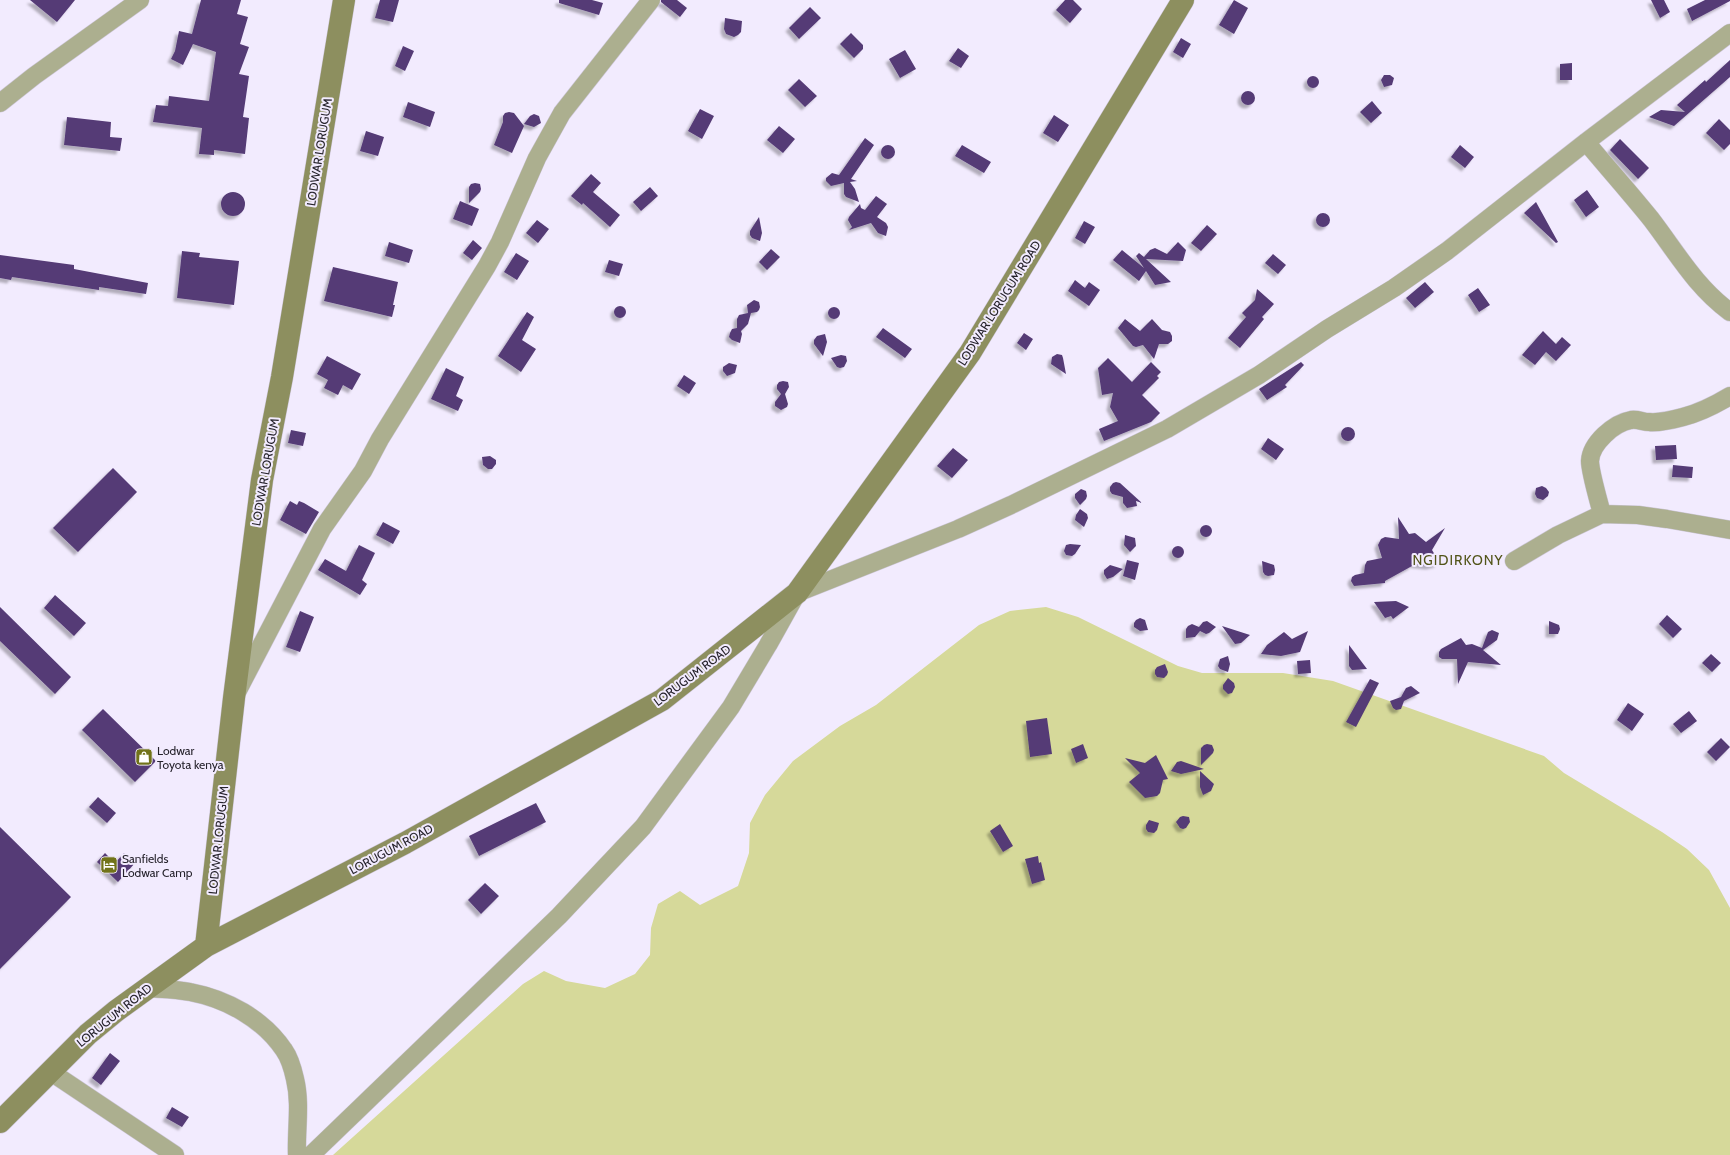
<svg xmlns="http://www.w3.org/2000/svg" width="1730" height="1155" font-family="Cabin,sans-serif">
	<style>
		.green { fill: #d6d99a }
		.building { fill: #553b76; filter: url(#shadow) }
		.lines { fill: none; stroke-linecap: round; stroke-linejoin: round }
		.street-casing { stroke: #cdc7d8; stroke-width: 19 }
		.secondary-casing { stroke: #cdc7d8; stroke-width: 23 }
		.street { stroke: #acaf8f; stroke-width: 18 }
		.secondary { stroke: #8d8f5f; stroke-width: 22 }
		.labels { text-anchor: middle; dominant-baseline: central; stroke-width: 4; stroke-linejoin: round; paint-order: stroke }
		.street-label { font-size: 12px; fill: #26232c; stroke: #f2ebfe }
		.poi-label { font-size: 12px; fill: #26232c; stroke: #f2ebfe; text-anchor: start }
		.quarter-label { font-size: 14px; letter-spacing: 1px; fill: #525419; stroke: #f2ebfe }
	</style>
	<defs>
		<filter id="shadow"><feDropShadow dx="-3.5" dy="3.5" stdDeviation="1" flood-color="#0004"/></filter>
	</defs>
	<rect width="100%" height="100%" fill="#f2ebfe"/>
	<path class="green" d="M 1046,607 L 1078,617 L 1178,666 L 1202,673 L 1283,673 L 1333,681 L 1544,756 L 1564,773 L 1662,832 L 1687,849 L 1709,870 L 1730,908 L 1730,1155 L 333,1155 L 523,984 L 544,971 L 566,981 L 605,988 L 635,974 L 650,955 L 651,928 L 658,904 L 680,891 L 700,905 L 738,886 L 749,853 L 750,823 L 765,795 L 793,761 L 840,726 L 876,705 L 979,625 L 1010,611 Z"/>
	<path class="building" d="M 30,0 L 75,0 L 57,22 Z
		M 201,0 L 241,0 L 237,14 L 248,17 L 240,44 L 249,47 L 239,74 L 249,76 L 243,117 L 249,118 L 245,154 L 214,150 L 214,155 L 199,154 L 202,128 L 153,122 L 156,105 L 168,106 L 169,96 L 209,101 L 216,52 L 193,44 L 183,65 L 171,59 L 175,51 L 179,31 L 192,34 Z
		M 380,0 L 399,0 L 393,22 L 375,18 Z
		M 559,0 L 592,0 L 603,3 L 599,15 L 559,3 Z
		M 661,0 L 677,0 L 687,8 L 680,17 L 661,2 Z
		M 1065,0 L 1073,0 L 1082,9 L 1070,23 L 1056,10 Z
		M 1234,0 L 1248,8 L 1234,34 L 1219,25 Z
		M 1651,0 L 1664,0 L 1670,12 L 1660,18 Z
		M 1705,0 L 1730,0 L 1730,1 L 1692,21 L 1687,9 Z
		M 810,7 L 821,18 L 799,39 L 789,28 Z
		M 725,18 L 742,21 L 741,32 L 738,35 L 734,37 L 726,34 L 724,29 Z
		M 851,33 L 863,45 L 863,49 L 854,58 L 840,44 Z
		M 1181,38 L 1191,44 L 1183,58 L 1173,52 Z
		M 403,46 L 414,51 L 405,71 L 395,66 Z
		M 958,48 L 969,56 L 961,68 L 949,61 Z
		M 905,50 L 916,69 L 900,78 L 889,59 Z
		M 1730,60 L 1730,77 L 1674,126 L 1649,117 L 1661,110 L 1685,112 L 1677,105 L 1705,80 L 1706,82 Z
		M 1572,63 L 1572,80 L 1560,80 L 1560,64 Z
		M 1384,75 L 1390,75 L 1394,78 L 1392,85 L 1384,87 L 1381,80 Z
		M1307 82a6 6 0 1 1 12 0a6 6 0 1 1-12 0Z
		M 799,79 L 817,96 L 805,107 L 788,90 Z
		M1241 98a7 7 0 1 1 14 0a7 7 0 1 1-14 0Z
		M 1372,101 L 1382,113 L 1371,123 L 1360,112 Z
		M 408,102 L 435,112 L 430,127 L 403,117 Z
		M 700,109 L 714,116 L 702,139 L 688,131 Z
		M 509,112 L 514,113 L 524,126 L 512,153 L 494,145 L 503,122 L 503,116 L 505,113 Z
		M 534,114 L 539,116 L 541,123 L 534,127 L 524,124 L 530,116 Z
		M 1054,115 L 1069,125 L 1058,142 L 1043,133 Z
		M 67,117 L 111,122 L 110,137 L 122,138 L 120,151 L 64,145 Z
		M 1719,119 L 1730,130 L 1730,144 L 1724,150 L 1706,133 Z
		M 779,126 L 795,139 L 783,153 L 767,140 Z
		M 366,131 L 384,137 L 378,156 L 360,151 Z
		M 865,138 L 874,145 L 851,179 L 857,181 L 850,182 L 855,189 L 859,202 L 846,197 L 844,194 L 844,183 L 831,186 L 826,181 L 826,178 L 832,173 L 839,175 Z
		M 1620,139 L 1649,168 L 1638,179 L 1610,150 Z
		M 962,145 L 991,162 L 984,173 L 955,156 Z
		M 1460,145 L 1474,157 L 1465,168 L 1451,157 Z
		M881 152a7 7 0 1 1 14 0a7 7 0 1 1-14 0Z
		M 591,174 L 601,183 L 593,192 L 620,215 L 610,227 L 583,203 L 582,205 L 571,196 Z
		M 475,183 L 480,184 L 481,189 L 480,192 L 469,203 L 469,187 L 471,184 Z
		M 650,187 L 658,196 L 641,211 L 633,202 Z
		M 1587,190 L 1599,207 L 1586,217 L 1574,200 Z
		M221 204a12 12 0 1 1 24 0a12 12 0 1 1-24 0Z
		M 876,196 L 887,204 L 877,217 L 886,223 L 888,227 L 886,236 L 878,233 L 871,223 L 849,230 L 852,227 L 848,220 L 849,217 L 860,204 L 861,208 L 865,210 Z
		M 460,201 L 479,209 L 472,226 L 453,219 Z
		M 1536,202 L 1558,242 L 1556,243 L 1524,213 Z
		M1316 220a7 7 0 1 1 14 0a7 7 0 1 1-14 0Z
		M 759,217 L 762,233 L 760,241 L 752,238 L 750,235 L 750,231 Z
		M 537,220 L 549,229 L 538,243 L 526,233 Z
		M 1084,221 L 1095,227 L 1085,244 L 1075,238 Z
		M 1207,225 L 1217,234 L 1201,251 L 1191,243 Z
		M 473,240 L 482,248 L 472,260 L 463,253 Z
		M 389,242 L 413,250 L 409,263 L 385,256 Z
		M 1178,242 L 1186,250 L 1183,261 L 1146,259 L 1171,282 L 1155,285 L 1146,271 L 1139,281 L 1113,260 L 1122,250 L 1144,268 L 1136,256 L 1139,253 L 1144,257 L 1150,250 L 1155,248 L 1167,254 Z
		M 771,249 L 780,257 L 767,270 L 759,262 Z
		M 182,251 L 200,253 L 199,257 L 239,261 L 234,305 L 177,298 Z
		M 516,253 L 529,261 L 517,280 L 504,272 Z
		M 1273,254 L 1286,265 L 1278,274 L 1265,263 Z
		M 0,255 L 74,265 L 74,269 L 148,283 L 146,294 L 99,287 L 99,290 L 12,277 L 11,280 L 0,278 Z
		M 609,260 L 623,264 L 619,276 L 605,272 Z
		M 333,267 L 398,282 L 393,305 L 395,305 L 392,317 L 324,301 Z
		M 1075,280 L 1085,288 L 1089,282 L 1100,290 L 1089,306 L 1068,291 Z
		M 1425,282 L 1434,292 L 1415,308 L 1406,298 Z
		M 1478,288 L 1490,305 L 1479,312 L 1468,295 Z
		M 1257,289 L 1274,304 L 1262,317 L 1264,319 L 1240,348 L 1228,338 L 1246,317 L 1242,313 L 1255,300 Z
		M 754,300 L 759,302 L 760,307 L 759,310 L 757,312 L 751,313 L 748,324 L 741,331 L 742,334 L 740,343 L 732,340 L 729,337 L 730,333 L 732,329 L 737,328 L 737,319 L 739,315 L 748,313 L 747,305 Z
		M614 312a6 6 0 1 1 12 0a6 6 0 1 1-12 0Z
		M828 313a6 6 0 1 1 12 0a6 6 0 1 1-12 0Z
		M 527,312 L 534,317 L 522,340 L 536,349 L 521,372 L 498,356 Z
		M 1125,319 L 1140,331 L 1152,319 L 1162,330 L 1170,332 L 1172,336 L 1172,341 L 1168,344 L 1159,344 L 1154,359 L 1143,345 L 1136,347 L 1133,346 L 1118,328 Z
		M 883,328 L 912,349 L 905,358 L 876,337 Z
		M 1543,331 L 1556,344 L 1562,337 L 1571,345 L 1556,361 L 1546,352 L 1535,365 L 1522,355 Z
		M 1024,333 L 1033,339 L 1026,350 L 1017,343 Z
		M 825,334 L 827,342 L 823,356 L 814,344 L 814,340 L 817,336 Z
		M 1057,354 L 1062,355 L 1063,358 L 1066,374 L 1051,364 L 1052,357 Z
		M 841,355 L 846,356 L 847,361 L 844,367 L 840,368 L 837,367 L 831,358 Z
		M 327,356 L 361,374 L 352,390 L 343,385 L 338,395 L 324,388 L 328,380 L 317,374 Z
		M 1108,358 L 1132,382 L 1151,362 L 1161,372 L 1157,376 L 1159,378 L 1142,395 L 1160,413 L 1151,422 L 1104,441 L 1099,429 L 1118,421 L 1110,407 L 1113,393 L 1102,395 L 1098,368 Z
		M 1301,362 L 1304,365 L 1285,385 L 1287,387 L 1267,400 L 1259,389 Z
		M 729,363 L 737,365 L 735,373 L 727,376 L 723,371 L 723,367 Z
		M 446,368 L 464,377 L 456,396 L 463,400 L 458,411 L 431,399 Z
		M 684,375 L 696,383 L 689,394 L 677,386 Z
		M 783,381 L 788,382 L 789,387 L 785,394 L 788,404 L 787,407 L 781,410 L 775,406 L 775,402 L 781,394 L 777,389 L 777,385 L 779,382 Z
		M1341 434a7 7 0 1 1 14 0a7 7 0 1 1-14 0Z
		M 291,430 L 306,433 L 303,446 L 288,443 Z
		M 1268,438 L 1284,449 L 1276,460 L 1261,449 Z
		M 1676,445 L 1677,459 L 1656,460 L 1655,446 Z
		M 953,448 L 968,460 L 952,478 L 937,466 Z
		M 490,456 L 496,460 L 496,464 L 492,469 L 488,469 L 483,465 L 482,457 Z
		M 1673,465 L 1693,467 L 1692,478 L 1672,477 Z
		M 113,468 L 137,492 L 78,552 L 53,528 Z
		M 1116,482 L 1120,483 L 1142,503 L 1136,501 L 1137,506 L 1127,508 L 1123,503 L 1123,497 L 1112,494 L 1110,491 L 1110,487 L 1113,483 Z
		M 1542,486 L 1546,488 L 1549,492 L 1548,496 L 1543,500 L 1537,498 L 1535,494 L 1536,488 Z
		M 1081,489 L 1086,491 L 1087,496 L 1086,499 L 1080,505 L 1075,498 L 1075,494 Z
		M 290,501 L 297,505 L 299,501 L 304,503 L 319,512 L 306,534 L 280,520 Z
		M 1080,509 L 1087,514 L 1088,518 L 1084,527 L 1075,520 L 1076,515 Z
		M 1398,517 L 1409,534 L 1415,533 L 1426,542 L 1445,528 L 1432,550 L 1435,555 L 1438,564 L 1429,566 L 1412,564 L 1412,566 L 1385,581 L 1385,583 L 1354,586 L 1351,581 L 1352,577 L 1355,575 L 1364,573 L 1365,565 L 1367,561 L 1382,558 L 1378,545 L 1381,539 L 1385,537 L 1399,539 Z
		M 383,522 L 400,531 L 393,544 L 376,535 Z
		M1200 531a6 6 0 1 1 12 0a6 6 0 1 1-12 0Z
		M 1125,535 L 1135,538 L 1136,546 L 1130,552 L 1124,545 Z
		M 1070,544 L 1081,545 L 1075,554 L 1072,556 L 1066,555 L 1064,551 L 1066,545 Z
		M 359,545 L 375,553 L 362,580 L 367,584 L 360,595 L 318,570 L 325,559 L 346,571 Z
		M1172 552a6 6 0 1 1 12 0a6 6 0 1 1-12 0Z
		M 1127,560 L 1139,563 L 1135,580 L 1123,576 Z
		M 1262,561 L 1274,565 L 1275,570 L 1274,575 L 1268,576 L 1265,575 L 1263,572 Z
		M 1110,565 L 1123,569 L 1113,577 L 1107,579 L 1104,574 L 1104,570 Z
		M 55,595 L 86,623 L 74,636 L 44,608 Z
		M 1396,601 L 1409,607 L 1393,619 L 1391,616 L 1385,618 L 1374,602 Z
		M 0,607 L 71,677 L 55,694 L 0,641 Z
		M 300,611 L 314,617 L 300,652 L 286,647 Z
		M 1667,615 L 1682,629 L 1673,638 L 1659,624 Z
		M 1140,618 L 1145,620 L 1148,630 L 1140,631 L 1134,627 L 1134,623 L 1136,620 Z
		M 1207,621 L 1216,627 L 1209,633 L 1206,634 L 1200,631 L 1195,637 L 1186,638 L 1186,629 L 1188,626 L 1192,624 L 1199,627 L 1203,622 Z
		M 1549,621 L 1559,625 L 1560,629 L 1558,634 L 1549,634 Z
		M 1222,626 L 1250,635 L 1241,643 L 1235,644 Z
		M 1492,630 L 1499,633 L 1497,640 L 1483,650 L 1501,665 L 1468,662 L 1458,684 L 1457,659 L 1442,659 L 1439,657 L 1439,652 L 1441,649 L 1461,638 L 1466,645 L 1472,644 L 1482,648 L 1488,632 Z
		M 1308,631 L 1300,652 L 1281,656 L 1261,654 L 1267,645 L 1284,632 L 1292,639 Z
		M 1349,645 L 1367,669 L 1352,670 L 1349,666 Z
		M 1711,654 L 1721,663 L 1712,672 L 1702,663 Z
		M 1228,656 L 1230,664 L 1228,672 L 1220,669 L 1218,666 L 1220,659 Z
		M 1310,660 L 1311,673 L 1298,674 L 1297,661 Z
		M 1165,664 L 1168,672 L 1167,675 L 1164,678 L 1157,677 L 1155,674 L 1155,670 L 1157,667 Z
		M 1228,678 L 1234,683 L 1235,687 L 1232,693 L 1228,694 L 1223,689 L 1223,685 Z
		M 1370,679 L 1379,683 L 1356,727 L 1346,722 Z
		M 1411,686 L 1420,693 L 1404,701 L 1401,709 L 1396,710 L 1393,708 L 1390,701 L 1401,697 L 1406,688 Z
		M 1628,703 L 1644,714 L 1632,731 L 1617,720 Z
		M 103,709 L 156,761 L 135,782 L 82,730 Z
		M 1689,711 L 1697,721 L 1681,733 L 1673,724 Z
		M 1047,718 L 1052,754 L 1030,757 L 1026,721 Z
		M 1721,738 L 1730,747 L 1716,761 L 1707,752 Z
		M 1083,744 L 1088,758 L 1076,763 L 1071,749 Z
		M 1207,744 L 1212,745 L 1214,750 L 1213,753 L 1201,765 L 1201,748 L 1204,745 Z
		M 1156,755 L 1168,779 L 1163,780 L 1160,793 L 1157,796 L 1145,798 L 1129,782 L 1140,773 L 1125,758 L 1145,763 Z
		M 1181,761 L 1204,769 L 1181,774 L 1171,771 L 1177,762 Z
		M 1200,771 L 1214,784 L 1211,791 L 1203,795 L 1200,787 Z
		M 98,797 L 116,813 L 107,823 L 89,807 Z
		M 536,803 L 546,822 L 479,856 L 469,836 Z
		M 1183,816 L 1189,817 L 1190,822 L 1186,828 L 1183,829 L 1180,828 L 1176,822 L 1180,817 Z
		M 1149,820 L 1159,823 L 1157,830 L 1154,833 L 1148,832 L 1146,829 L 1146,825 Z
		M 1000,824 L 1013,846 L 1003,852 L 990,831 Z
		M 0,827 L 71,897 L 0,969 Z
		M 105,853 L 115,863 L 124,853 L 135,863 L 118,882 L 97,862 Z
		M 1038,856 L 1039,863 L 1041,862 L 1045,880 L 1032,884 L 1025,859 Z
		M 485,883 L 499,896 L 481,914 L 468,900 Z
		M 110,1053 L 120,1061 L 101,1085 L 92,1078 Z
		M 172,1107 L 189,1117 L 182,1127 L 166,1118 Z"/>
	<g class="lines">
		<defs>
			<path id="street" d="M 0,103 L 34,76 L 140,0
				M 1586,142 C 1607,167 1630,193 1651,219 C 1677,253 1695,286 1730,312
				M 1602,514 C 1599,502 1590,472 1590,461 C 1591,443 1614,423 1631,420 C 1638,419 1643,422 1649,422 C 1660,423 1672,420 1683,417 C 1699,413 1715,405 1730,396
				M 1514,561 L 1558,535 L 1602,514 L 1638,515 L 1667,519 L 1730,530
				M 237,692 L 322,529 L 363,471 L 380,439 L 487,266 L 500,242 L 537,158 L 562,113 L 651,0
				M 147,988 C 161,989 176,989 190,992 C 227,999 263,1019 284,1050 C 289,1057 293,1070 295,1079 C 301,1104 296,1129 297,1155
				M 51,1072 L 175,1155
				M 311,1155 L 559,916 L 643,827 L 731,707 L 768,645 L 797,593 L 958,529 L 1011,505 L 1167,429 L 1259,375 L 1327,329 L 1394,288 L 1447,251 L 1586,142 L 1730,33"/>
			<path id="secondary" d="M 206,946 L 234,698 L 262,480 L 282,377 L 344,0
				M 0,1122 L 88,1034 L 116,1011 L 206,946 L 405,843 L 662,700 L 797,593 L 970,353 L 1183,0"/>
		</defs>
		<use href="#street" class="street-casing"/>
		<use href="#secondary" class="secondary-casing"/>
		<use href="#street" class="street"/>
		<use href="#secondary" class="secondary"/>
	</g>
	<defs>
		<symbol id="shop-square" viewBox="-11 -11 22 22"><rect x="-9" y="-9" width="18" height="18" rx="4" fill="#717319" stroke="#f2ebfe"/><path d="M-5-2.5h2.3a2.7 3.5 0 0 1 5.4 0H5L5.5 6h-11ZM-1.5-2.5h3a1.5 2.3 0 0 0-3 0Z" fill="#fff"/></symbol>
		<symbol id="hotel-square" viewBox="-11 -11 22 22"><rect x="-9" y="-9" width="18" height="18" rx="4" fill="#717319" stroke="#f2ebfe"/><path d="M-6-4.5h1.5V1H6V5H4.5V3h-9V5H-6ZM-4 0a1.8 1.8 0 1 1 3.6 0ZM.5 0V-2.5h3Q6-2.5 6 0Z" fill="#fff"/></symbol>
	</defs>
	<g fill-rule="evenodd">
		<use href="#shop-square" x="134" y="747" width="20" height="20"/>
		<use href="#hotel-square" x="99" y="855" width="20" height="20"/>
	</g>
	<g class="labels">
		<g class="street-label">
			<text transform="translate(319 152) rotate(-81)">LODWAR LORUGUM</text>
			<text transform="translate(999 303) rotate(-58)">LODWAR LORUGUM ROAD</text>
			<text transform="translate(265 472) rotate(-80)">LODWAR LORUGUM</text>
			<text transform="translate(692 675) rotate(-37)">LORUGUM ROAD</text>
			<text transform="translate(218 840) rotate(-84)">LODWAR LORUGUM</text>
			<text transform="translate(391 849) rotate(-28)">LORUGUM ROAD</text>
			<text transform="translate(114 1015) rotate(-39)">LORUGUM ROAD</text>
		</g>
		<g class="poi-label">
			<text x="157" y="750">Lodwar<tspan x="157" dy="14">Toyota kenya</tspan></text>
			<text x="122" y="858">Sanfields<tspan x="122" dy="14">Lodwar Camp</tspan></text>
		</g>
		<g class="quarter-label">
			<text x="1458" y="560">NGIDIRKONY</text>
		</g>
	</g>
</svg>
